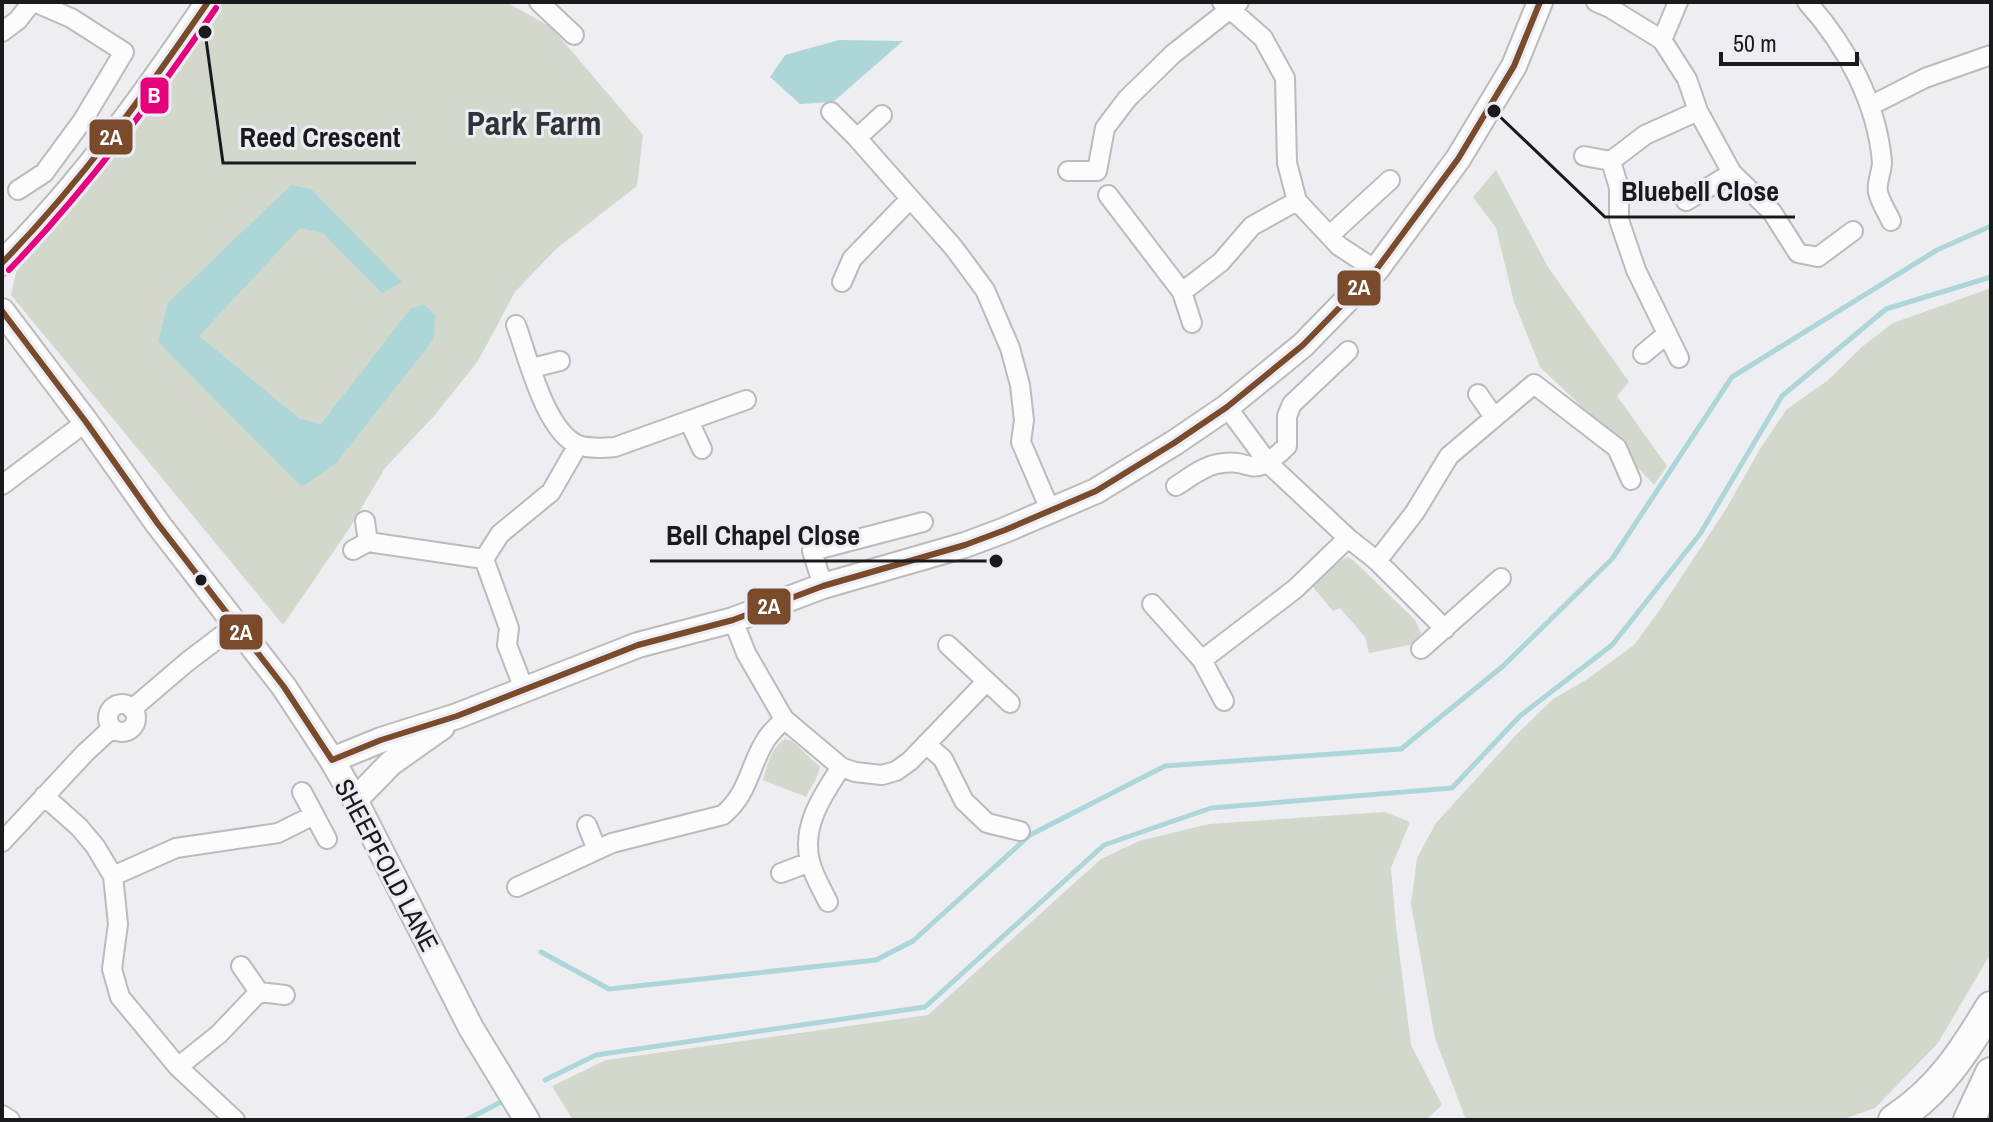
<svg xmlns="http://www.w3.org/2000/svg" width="1993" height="1122" font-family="'Archivo Narrow',sans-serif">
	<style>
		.green { fill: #d2d8cc }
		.water { fill: #add6d8 }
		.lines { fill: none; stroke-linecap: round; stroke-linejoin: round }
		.stream { stroke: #add6d8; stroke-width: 5 }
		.minor-casing { stroke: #bbbbbe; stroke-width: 22 }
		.tertiary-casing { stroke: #bbbbbe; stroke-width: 28 }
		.primary-casing { stroke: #bbbbbe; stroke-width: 34 }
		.minor { stroke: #fcfcfd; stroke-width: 18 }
		.tertiary { stroke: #fcfcfd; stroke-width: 24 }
		.primary { stroke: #fcfcfd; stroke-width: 30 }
		.bus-1-casing { stroke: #ecedf4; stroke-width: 12 }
		.bus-2-casing { stroke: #ecedf4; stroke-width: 12 }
		.bus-1 { stroke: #7a4b2a; stroke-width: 6 }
		.bus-2 { stroke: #e5007d; stroke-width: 6 }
		.bus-dot { fill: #1a1a1c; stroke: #ecedf4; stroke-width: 3 }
		.labels { text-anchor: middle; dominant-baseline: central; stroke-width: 6; stroke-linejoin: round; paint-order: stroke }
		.street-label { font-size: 26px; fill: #1a1a1c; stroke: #ecedf4 }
		.district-label { font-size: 34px; font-weight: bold; fill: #323339; stroke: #ecedf4 }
		.leader { fill: none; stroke: #1a1a1c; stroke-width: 3 }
		.callout-dot { fill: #1a1a1c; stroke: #ecedf4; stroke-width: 3 }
		.callout-label { font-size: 28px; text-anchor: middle; font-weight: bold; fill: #1a1a1c; stroke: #ecedf4; stroke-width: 6; stroke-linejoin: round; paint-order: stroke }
		.line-badge { stroke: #ecedf4; stroke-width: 3 }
		.badge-label { font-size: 22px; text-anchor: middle; font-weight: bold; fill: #fff }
	</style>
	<rect width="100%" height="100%" fill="#eeeef2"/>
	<path class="green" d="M 218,2 L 506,2 L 551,27 L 643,135 L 637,186 L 556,249 L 515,292 L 478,361 L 434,416 L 385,468 L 349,529 L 283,625 L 11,295 L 16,272 L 142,115 Z
		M 1496,170 L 1548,267 L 1629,382 L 1617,396 L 1667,466 L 1654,485 L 1577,402 L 1540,367 L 1514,302 L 1496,228 L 1473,197 Z
		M 1991,288 L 1991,953 L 1938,1043 L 1875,1108 L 1841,1120 L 1466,1120 L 1435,1038 L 1411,904 L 1417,858 L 1436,823 L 1516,735 L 1553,699 L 1586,680 L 1634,645 L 1661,608 L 1726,509 L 1760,449 L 1787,409 L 1827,381 L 1863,346 L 1893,323 Z
		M 1347,557 L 1353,560 L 1415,620 L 1421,633 L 1410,645 L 1369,653 L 1365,637 L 1340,608 L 1333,611 L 1312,586 L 1330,567 Z
		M 785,739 L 792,741 L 820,767 L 817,777 L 806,797 L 763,780 C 767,765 771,748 785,739 Z
		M 1385,812 L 1410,822 L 1391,868 L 1396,927 L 1411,1045 L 1442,1105 L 1426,1120 L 573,1120 L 552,1086 L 606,1060 L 928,1015 L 1101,859 L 1139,841 L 1209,824 Z"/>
	<path class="water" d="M 839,40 L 903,41 L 833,102 L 800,104 L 770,77 L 785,55 Z
		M 291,185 L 311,189 L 402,282 L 382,293 L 323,233 L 300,228 L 199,336 L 300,419 L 321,424 L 411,308 L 425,305 L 435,315 L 434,339 L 336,463 L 302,487 L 158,342 L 168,303 Z"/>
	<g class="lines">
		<path class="stream" d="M 541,952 L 609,989 L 876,960 L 913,941 L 1030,835 L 1165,766 L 1401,749 L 1502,667 L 1612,559 L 1732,377 L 1937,250 L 1991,226
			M 545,1080 L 596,1055 L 925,1007 L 1104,845 L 1211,808 L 1452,788 L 1520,716 L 1612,645 L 1700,534 L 1782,396 L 1886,309 L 1991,277
			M 466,1120 L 507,1099"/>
		<defs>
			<path id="minor" d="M 539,2 L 574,35
				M 1222,2 L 1263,38 L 1285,78 L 1287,163 L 1297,201 L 1339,246 L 1376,270
				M 1596,2 L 1610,8 L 1662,40 L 1687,79 L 1698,111 L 1732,173 L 1772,212 L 1798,253 L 1818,257 L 1853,231
				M 1807,2 C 1846,45 1877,103 1882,162 C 1882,172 1876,183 1878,192 C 1880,202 1887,212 1891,221
				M 2,32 L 18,20 L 32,2
				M 1662,40 L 1678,2
				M 1870,106 L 1925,78 L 1991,55
				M 831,112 L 857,138 L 882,115
				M 857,138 L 954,248 L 985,290 L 1010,348 L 1020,385 L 1024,420 L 1021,442 L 1051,512
				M 1584,156 L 1611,161 L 1645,135 L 1698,111
				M 1611,161 L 1619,188 L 1619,220 L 1636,270 L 1679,358
				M 1068,171 L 1097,171 L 1105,128 L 1127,99 L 1173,54 L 1239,2
				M 18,190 L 44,173 L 83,120 L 124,52 L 71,18 L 34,2
				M 1108,195 L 1182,292 L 1192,323
				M 1686,201 L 1732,173
				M 1330,235 L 1390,180
				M 842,282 L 852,259 L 909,200
				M 1182,292 L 1221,262 L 1252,226 L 1297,201
				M 516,325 C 528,357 545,431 578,445 C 590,449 603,448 615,447 L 746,400
				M 1643,354 L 1667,334
				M 532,368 L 560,361
				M 1478,394 L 1494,417
				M 1227,407 L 1269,464 L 1348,538 L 1377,561 L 1445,629
				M 689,421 L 702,449
				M 2,485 L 86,422
				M 1176,486 C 1189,478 1202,467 1217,464 C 1255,456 1248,484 1287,446 L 1287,416 L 1292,404 L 1348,351
				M 368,542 L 484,559
				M 353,550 L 368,542 L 365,521
				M 1377,561 L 1415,512 L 1449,456 L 1534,384 L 1617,448 L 1631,480
				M 823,586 L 812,551 L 923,522
				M 1152,604 L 1202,660 L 1224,701
				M 733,620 L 746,653 L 784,719 L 841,767 L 855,772 L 882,775 L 896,771 L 910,761 L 986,682
				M 948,645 L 1010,703
				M 1421,649 L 1501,578
				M 1202,660 L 1295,589 L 1348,538
				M 524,689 L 507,645 L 509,628 L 484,559 L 500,534 L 551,492 L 578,445
				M108 718a14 14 0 1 1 28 0a14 14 0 1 1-28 0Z
				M 132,709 L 187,662 L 237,624
				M 926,744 L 943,759 L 964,801 L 987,823 L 1020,831
				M 302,792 L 327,839
				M 44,796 L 79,827 L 95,846 L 113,876 L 118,924 L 112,969 L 120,997 L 178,1067 L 235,1120
				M 587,825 L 597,850
				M 2,842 L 85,753 L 112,728
				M 781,873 L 810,862
				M 113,876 L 176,848 L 278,833 L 314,815
				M 517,887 L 612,843 L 723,815 C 750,792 749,765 767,738 C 772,731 779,725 784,719
				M 828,902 C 822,889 813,875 810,861 C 801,826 823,795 841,767
				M 241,966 L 259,992
				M 178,1067 L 219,1034 L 259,992 L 285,995
				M 2,1115 L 10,1120"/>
			<path id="tertiary" d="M 2,263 C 81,185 146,94 208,2
				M 2,311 L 86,422 L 158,524 L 284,687 L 332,760 L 355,800 L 471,1028 L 527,1120
				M 332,760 L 381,740 L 457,716 L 638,645 L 733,620 L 823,586 L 965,545 L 1005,530 L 1096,491 L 1174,443 L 1227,407 L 1303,345 L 1376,270 L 1458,159 L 1514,66 L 1540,2
				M 355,800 L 391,763 L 442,727"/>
			<path id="primary" d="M 1894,1120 C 1939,1091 1964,1052 1991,1007
				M 1969,1120 L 1991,1073"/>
		</defs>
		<use href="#minor" class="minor-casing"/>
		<use href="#tertiary" class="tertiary-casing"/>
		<use href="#primary" class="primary-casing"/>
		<use href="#minor" class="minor"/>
		<use href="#tertiary" class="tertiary"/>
		<use href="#primary" class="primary"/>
		<defs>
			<path id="bus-1" d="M 2,263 C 80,183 145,94 208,2
				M 2,311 L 86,422 L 158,524 L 284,687 L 332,760 L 381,740 L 457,716 L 638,645 L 733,620 L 823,586 L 965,545 L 1005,530 L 1096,491 L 1174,443 L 1227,407 L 1303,345 L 1376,270 L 1458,159 L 1514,66 L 1540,2"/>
			<path id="bus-2" d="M 9,270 C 87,189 153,100 216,8"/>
		</defs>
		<use href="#bus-1" class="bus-1-casing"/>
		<use href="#bus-2" class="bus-2-casing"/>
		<use href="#bus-1" class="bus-1"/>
		<use href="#bus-2" class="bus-2"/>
	</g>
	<circle class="bus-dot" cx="201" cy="580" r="7"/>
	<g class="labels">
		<g class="street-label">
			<text transform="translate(387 865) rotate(62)">SHEEPFOLD LANE</text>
		</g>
		<g class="district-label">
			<text x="534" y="123">Park Farm</text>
		</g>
	</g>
	<path class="leader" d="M205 32L223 163H416M1494 111L1605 217H1795M996 561L876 561H650"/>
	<g class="callout-dot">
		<circle cx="205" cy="32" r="8"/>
		<circle cx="1494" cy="111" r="8"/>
		<circle cx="996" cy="561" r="8"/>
	</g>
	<g class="callout-label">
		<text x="320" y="147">Reed Crescent</text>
		<text x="1700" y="201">Bluebell Close</text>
		<text x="763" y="545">Bell Chapel Close</text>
	</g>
	<g class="line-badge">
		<rect x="139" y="76" width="31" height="39" rx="8" fill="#e5007d"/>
		<rect x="88" y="118" width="46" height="38" rx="8" fill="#7a4b2a"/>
		<rect x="1336" y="269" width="46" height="38" rx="8" fill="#7a4b2a"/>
		<rect x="746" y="587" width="46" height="39" rx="8" fill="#7a4b2a"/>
		<rect x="218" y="613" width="46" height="38" rx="8" fill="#7a4b2a"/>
	</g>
	<g class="badge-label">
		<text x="154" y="103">B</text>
		<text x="111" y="145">2A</text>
		<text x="1359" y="295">2A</text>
		<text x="769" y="614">2A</text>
		<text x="241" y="640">2A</text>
	</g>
	<rect width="1993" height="1122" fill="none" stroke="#1a1a1c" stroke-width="8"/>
	<path d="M1721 52v12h136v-12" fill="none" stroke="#1a1a1c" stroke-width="4"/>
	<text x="1733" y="52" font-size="24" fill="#1a1a1c" stroke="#ecedf4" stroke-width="6" paint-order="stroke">50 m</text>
</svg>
